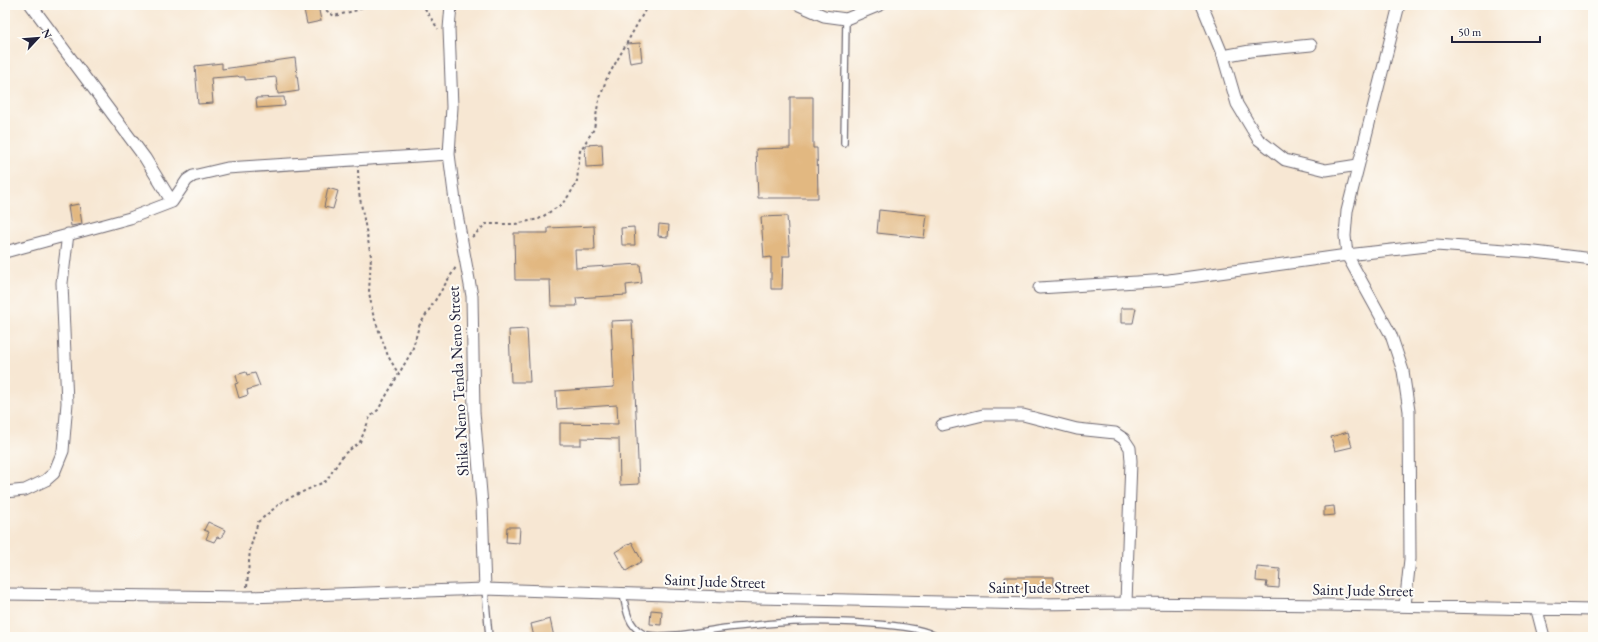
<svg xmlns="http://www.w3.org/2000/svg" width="1598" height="642" font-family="'EB Garamond',serif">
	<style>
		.building { fill: #e2b881 }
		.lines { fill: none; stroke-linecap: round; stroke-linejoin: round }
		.lane-casing { stroke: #6d6770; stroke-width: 8 }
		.street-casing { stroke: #6d6770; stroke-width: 13 }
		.path { stroke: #6d6770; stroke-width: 2; stroke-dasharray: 3 3; stroke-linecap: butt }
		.lane { stroke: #fff; stroke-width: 5.5 }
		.street { stroke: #fff; stroke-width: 11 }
		.labels { text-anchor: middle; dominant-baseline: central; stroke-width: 4; stroke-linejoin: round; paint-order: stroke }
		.street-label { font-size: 16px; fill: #22223b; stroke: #fdfcf7 }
	</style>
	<rect width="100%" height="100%" fill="#fdfcf7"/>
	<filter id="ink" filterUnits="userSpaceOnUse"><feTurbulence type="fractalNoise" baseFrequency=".025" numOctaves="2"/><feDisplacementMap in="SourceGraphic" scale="8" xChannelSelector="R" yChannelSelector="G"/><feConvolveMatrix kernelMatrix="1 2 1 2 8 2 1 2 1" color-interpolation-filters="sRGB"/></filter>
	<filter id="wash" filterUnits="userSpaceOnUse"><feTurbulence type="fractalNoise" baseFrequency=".012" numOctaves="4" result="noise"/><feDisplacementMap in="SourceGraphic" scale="16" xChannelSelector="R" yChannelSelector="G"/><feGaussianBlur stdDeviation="0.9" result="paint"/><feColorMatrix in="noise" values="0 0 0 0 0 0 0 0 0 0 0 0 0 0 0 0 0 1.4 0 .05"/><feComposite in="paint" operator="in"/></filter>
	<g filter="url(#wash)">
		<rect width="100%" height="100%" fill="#f7e7d3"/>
		<g id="blocks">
			<path class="building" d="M 303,5 L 318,5 L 321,21 L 307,24 Z
				M 640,43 L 642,61 L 630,63 L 627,44 Z
				M 295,58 L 299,91 L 278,94 L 276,77 L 245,80 L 245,77 L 239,77 L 238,76 L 211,78 L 213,103 L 198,104 L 195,66 L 222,63 L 222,69 L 274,62 L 274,61 Z
				M 284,97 L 285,106 L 257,108 L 256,98 Z
				M 790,97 L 813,97 L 813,148 L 817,148 L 818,198 L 758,198 L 756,149 L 790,148 Z
				M 602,144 L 603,166 L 586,167 L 585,145 Z
				M 328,188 L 338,191 L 333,209 L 324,207 Z
				M 79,204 L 82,224 L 71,226 L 68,206 Z
				M 879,210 L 927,215 L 924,238 L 877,233 Z
				M 787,216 L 790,256 L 783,256 L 782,289 L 771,289 L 771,257 L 764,258 L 761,217 Z
				M 659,224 L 669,225 L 668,237 L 658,236 Z
				M 594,226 L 595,250 L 575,250 L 576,268 L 640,264 L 642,283 L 626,285 L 627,295 L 576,298 L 577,306 L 551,306 L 550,280 L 515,280 L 514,233 L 548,233 L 548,228 Z
				M 634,227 L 635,245 L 622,245 L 621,228 Z
				M 1121,308 L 1136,308 L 1133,323 L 1121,323 Z
				M 632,320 L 639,484 L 620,485 L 619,439 L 581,438 L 581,445 L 560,445 L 560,423 L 618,424 L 617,405 L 557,409 L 556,391 L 614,387 L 611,321 Z
				M 527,329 L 530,382 L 511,382 L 509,330 Z
				M 246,372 L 247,375 L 255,373 L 260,386 L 247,390 L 248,395 L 239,398 L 235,384 L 238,383 L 236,375 Z
				M 1348,432 L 1352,447 L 1335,451 L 1331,437 Z
				M 1334,506 L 1335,515 L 1324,516 L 1324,507 Z
				M 208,522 L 225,530 L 221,538 L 217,537 L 214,542 L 206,539 L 209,532 L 204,530 Z
				M 507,527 L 520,527 L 519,543 L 506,542 Z
				M 632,542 L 642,561 L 626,571 L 615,552 Z
				M 1257,567 L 1280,569 L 1279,588 L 1266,587 L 1267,582 L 1256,581 Z
				M 1005,577 L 1054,577 L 1054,588 L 1005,588 Z
				M 651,610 L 662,611 L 661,625 L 650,624 Z
				M 550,619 L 554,637 L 534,637 L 531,624 Z"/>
		</g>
	</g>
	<g filter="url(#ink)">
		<use href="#blocks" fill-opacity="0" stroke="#6d6770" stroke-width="1"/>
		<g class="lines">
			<defs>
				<path id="lane" d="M 844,143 L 846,19
					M 485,589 L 489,637
					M 623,594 C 626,610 628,625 642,633 C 656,641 709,630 726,628 C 748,626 771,623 793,622 C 817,621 921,622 936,637"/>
				<path id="street" d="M 31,5 L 145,158 L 172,202
					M 451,5 L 449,29 L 452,107 L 449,154 L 456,209 L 472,296 L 474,412 L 482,505 L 485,589
					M 799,5 L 824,16 L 846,19 L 880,5
					M 1202,5 L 1223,56 L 1237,104 L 1258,139 L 1285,160 L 1326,170 L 1358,165
					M 1399,5 L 1347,211 L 1345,236 L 1347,255 L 1391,335 L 1403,371 L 1409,411 L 1410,559 L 1405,606
					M 1223,56 L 1250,51 L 1311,45
					M 5,252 L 130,218 L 172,202 L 187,180 L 193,176 L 227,168 L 449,154
					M 1039,288 L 1169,280 L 1347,255 L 1436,245 L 1535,252 L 1593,259
					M 942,425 L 983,415 L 1023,415 L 1077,429 L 1115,433 L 1124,439 L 1130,448 L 1131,461 L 1126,603
					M 5,492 L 25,490 L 46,480 L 54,473 L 63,451 L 67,403 L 62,283 L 68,234
					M 5,594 L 246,597 L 485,589 L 756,598 L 1031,604 L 1126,603 L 1329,605 L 1593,610
					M 1537,610 L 1544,637"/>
			</defs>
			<use href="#lane" class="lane-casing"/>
			<use href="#street" class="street-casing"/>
			<path class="path" d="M 323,5 L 327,11 L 334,16 L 358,10 L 368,5
				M 420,5 L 424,7 L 438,29
				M 358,170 L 359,193 L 371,256 L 369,292 L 373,314 L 388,356 L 398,373
				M 472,237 L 486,224 L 515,224 L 539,219 L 562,204 L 570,194 L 577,181 L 580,151 L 594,129 L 598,104 L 606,80 L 648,5
				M 247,587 L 250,549 L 258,522 L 283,501 L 326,481 L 344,454 L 360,442 L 370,417 L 378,410 L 412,351 L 419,326 L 456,267"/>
			<use href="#lane" class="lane"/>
			<use href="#street" class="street"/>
		</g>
	</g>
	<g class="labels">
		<g class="street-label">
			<text transform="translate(458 381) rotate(-93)">Shika Neno Tenda Neno Street</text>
			<text transform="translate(715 581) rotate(2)">Saint Jude Street</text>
			<text x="1039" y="587">Saint Jude Street</text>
			<text transform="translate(1363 590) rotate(1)">Saint Jude Street</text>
		</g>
	</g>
	<rect width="1598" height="642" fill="none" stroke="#fdfcf7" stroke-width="20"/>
	<g transform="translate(38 38) rotate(64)" stroke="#fdfcf7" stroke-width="3" paint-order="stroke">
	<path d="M0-3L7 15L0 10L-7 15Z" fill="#22223b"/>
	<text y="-6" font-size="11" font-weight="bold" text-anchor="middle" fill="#22223b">N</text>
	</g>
	<path d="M1452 36v6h88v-6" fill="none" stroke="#22223b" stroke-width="2"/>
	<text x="1458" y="36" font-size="12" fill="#22223b" stroke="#fdfcf7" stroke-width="3" paint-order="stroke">50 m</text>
</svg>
